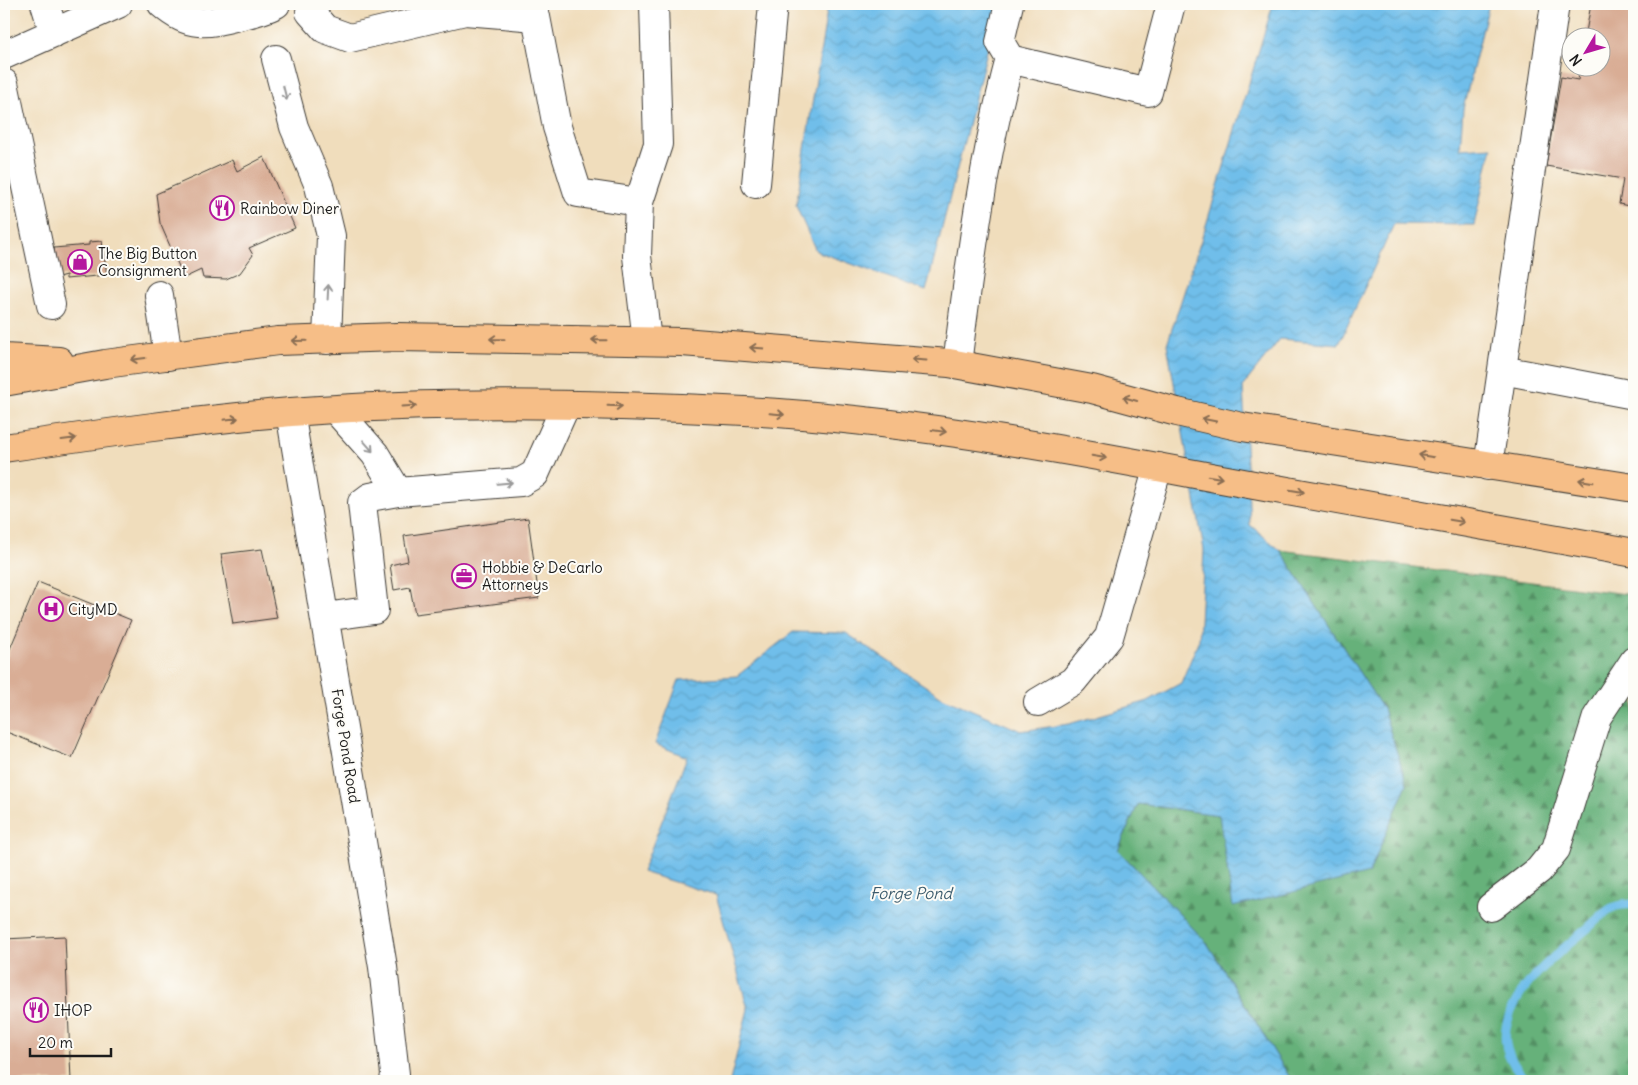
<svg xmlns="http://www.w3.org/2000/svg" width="1638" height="1085" font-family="Delius,sans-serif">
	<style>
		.forest { fill: url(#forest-firs); stroke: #41664b }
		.water { fill: url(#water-waves); stroke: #466d83 }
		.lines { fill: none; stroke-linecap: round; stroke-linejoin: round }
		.stream { stroke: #6fbeea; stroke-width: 9 }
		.building { fill: #d9ad95 }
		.minor-casing { stroke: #3c3934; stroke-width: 30 }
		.highway-casing { stroke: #3c3934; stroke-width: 30 }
		.minor { stroke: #fff; stroke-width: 28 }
		.highway { stroke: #f6be87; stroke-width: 28 }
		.oneway { stroke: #999 }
		.oneway2 { stroke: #896d52 }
		.labels { text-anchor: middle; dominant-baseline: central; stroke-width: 4; stroke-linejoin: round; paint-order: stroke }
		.poi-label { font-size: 15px; fill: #1c1c1c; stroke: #fdfcf7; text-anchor: start }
		.street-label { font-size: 15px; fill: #1c1c1c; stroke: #fdfcf7 }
		.water-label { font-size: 16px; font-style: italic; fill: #3d5d6e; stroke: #fdfcf7 }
	</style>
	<defs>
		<pattern id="forest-firs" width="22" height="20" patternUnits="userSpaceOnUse" patternTransform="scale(1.25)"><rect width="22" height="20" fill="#66b17a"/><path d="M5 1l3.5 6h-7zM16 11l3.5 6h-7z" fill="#538f63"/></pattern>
		<pattern id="water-waves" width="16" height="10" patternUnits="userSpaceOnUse" patternTransform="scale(1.25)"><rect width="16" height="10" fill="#6fbeea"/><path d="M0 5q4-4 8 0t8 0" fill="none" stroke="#60a3c8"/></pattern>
	</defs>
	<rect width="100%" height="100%" fill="#fdfcf7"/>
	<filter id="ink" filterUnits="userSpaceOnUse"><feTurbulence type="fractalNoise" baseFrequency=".02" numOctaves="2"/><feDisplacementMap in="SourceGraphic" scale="10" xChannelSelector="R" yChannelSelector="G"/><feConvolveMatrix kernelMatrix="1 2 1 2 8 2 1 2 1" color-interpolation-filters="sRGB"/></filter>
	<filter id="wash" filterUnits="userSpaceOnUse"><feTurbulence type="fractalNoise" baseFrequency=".0096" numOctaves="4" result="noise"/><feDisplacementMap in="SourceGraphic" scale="20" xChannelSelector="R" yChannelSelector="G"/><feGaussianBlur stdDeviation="1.12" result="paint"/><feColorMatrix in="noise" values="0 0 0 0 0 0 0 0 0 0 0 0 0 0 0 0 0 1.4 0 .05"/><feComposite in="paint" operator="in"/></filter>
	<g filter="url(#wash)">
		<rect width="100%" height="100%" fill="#f0ddbc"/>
		<path class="forest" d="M 1280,550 L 1634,595 L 1634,1081 L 1292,1081 L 1207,943 L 1118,850 L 1138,804 L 1219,815 L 1369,873 L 1407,784 L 1383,709 Z"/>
		<path class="water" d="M 828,4 L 999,4 L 926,291 L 816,251 L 796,206 Z
			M 1273,4 L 1489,4 L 1463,109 L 1460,149 L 1492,147 L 1474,225 L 1394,224 L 1339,344 L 1280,339 L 1243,386 L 1250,525 L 1280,550 L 1383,709 L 1407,784 L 1369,873 L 1233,907 L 1219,815 L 1138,804 L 1118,850 L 1207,943 L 1292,1081 L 730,1081 L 748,1009 L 716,895 L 642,872 L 687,757 L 655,744 L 679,680 L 737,676 L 793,632 L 846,633 L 942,697 L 1021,731 L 1069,724 L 1148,701 L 1181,683 L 1199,640 L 1204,550 L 1167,344 L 1207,222 Z"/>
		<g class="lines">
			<path class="stream" d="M 1528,1081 C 1512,1066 1501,1046 1507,1023 C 1518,983 1558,953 1588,928 C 1596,921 1603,913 1612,908 C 1618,904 1628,905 1634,904"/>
		</g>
		<g id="blocks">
			<path class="building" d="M 1591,4 L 1634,4 L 1634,207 L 1619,204 L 1623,179 L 1546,166 L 1561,77 L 1578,80 L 1580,68 L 1600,68 L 1600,38 L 1585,38 Z
				M 264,157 L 295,228 L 249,248 L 253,255 L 240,273 L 226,279 L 203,278 L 201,270 L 184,278 L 160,223 L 156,194 L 232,160 L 237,171 Z
				M 102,241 L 107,275 L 66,279 L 66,275 L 58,277 L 54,248 L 89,245 L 89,242 Z
				M 528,518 L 539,598 L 415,614 L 410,587 L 394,590 L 390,565 L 408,561 L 404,536 Z
				M 262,549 L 277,618 L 233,624 L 221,554 Z
				M 38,582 L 131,620 L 72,758 L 4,731 L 4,663 Z
				M 65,936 L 71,1081 L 4,1081 L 4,939 Z"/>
		</g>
	</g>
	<g filter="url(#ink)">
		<use href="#blocks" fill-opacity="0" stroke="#3c3934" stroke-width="1"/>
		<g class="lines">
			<defs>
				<path id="minor" d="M 45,4 L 54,33
					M 162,4 C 189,28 207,24 239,16 C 252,13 264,10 276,4
					M 314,4 L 310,12 L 325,29 L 350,38 L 465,11 L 536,17 L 557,127 L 578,193 L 639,202
					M 4,55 L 118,4
					M 276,59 L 294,127 L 319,186 L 331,236 L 327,340
					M 1010,59 L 1148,92 L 1171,4
					M 4,83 L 51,305
					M 756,184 L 773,4
					M 159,295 L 168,356
					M 647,341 L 637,256 L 639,202 L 658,144 L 654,4
					M 957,364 C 970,262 983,159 1010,59 L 1000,42 L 1009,4
					M 1502,370 L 1634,395
					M 336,410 L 375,454 L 398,492 L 521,482 L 535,474 L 566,405
					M 290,412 L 383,967 L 395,1074 L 394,1081
					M 1488,466 L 1555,4
					M 325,617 L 374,610 L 362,503 L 370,497 L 398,492
					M 1038,702 L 1073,681 L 1109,637 L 1158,467
					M 1491,907 L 1539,870 L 1556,849 L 1597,717 L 1634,661"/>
				<path id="highway" d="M 4,358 L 59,361
					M 4,382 L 105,364 L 278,341 L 397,337 L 682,342 L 949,363 L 1092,389 L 1177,412 L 1242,427 L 1634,488
					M 4,448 C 99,434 195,420 291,412 C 441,400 594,403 745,411 C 891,419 1036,444 1179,471 C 1330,500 1483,525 1634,553"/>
			</defs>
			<use href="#minor" class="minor-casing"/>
			<use href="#highway" class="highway-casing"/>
			<use href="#minor" class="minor"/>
			<use href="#highway" class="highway"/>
		</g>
		<defs><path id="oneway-shaft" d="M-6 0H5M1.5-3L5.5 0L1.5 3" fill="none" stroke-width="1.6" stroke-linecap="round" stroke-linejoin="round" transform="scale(1.25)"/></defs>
		<g class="oneway">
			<use href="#oneway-shaft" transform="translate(285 93) rotate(76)"/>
			<use href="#oneway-shaft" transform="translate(328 292) rotate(-87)"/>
			<use href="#oneway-shaft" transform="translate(368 446) rotate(49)"/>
			<use href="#oneway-shaft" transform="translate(505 483) rotate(-5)"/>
		</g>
		<g class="oneway2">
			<use href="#oneway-shaft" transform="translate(497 339) rotate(-179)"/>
			<use href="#oneway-shaft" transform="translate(599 340) rotate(-179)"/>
			<use href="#oneway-shaft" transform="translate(299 341) rotate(179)"/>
			<use href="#oneway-shaft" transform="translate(757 348) rotate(-176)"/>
			<use href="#oneway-shaft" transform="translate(138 359) rotate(173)"/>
			<use href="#oneway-shaft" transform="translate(919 360) rotate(-176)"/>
			<use href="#oneway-shaft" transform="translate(1130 399) rotate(-164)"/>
			<use href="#oneway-shaft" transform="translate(409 406) rotate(-3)"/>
			<use href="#oneway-shaft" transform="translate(615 406) rotate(2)"/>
			<use href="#oneway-shaft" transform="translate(777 414) rotate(5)"/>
			<use href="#oneway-shaft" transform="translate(231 419) rotate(-6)"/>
			<use href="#oneway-shaft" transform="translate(1209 420) rotate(-168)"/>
			<use href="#oneway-shaft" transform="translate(939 431) rotate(8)"/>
			<use href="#oneway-shaft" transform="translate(69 439) rotate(-7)"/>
			<use href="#oneway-shaft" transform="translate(1426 456) rotate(-171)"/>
			<use href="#oneway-shaft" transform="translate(1099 457) rotate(10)"/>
			<use href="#oneway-shaft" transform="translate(1215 477) rotate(9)"/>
			<use href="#oneway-shaft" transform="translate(1586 481) rotate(-171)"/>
			<use href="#oneway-shaft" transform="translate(1297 491) rotate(10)"/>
			<use href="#oneway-shaft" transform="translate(1457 521) rotate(10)"/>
		</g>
	</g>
	<defs>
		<symbol id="restaurant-ring" viewBox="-11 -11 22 22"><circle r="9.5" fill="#fdfcf7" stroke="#b5179e" stroke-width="1.5"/><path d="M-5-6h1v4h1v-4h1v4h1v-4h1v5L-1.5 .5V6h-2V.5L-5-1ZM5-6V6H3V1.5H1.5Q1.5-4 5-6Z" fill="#b5179e"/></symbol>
		<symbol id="shop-ring" viewBox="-11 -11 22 22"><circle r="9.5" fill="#fdfcf7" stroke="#b5179e" stroke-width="1.5"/><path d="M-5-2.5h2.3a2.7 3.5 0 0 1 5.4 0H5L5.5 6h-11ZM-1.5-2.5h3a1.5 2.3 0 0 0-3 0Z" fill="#b5179e"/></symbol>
		<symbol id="office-ring" viewBox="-11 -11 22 22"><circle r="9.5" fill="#fdfcf7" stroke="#b5179e" stroke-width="1.5"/><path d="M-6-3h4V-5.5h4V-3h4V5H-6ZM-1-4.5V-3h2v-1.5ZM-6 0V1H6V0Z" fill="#b5179e"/></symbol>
		<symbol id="hospital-ring" viewBox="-11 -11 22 22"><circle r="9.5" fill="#fdfcf7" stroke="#b5179e" stroke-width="1.5"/><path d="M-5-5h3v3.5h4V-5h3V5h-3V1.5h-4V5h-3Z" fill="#b5179e"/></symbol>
	</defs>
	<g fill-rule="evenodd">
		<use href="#restaurant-ring" x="208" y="194" width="28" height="28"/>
		<use href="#shop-ring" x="66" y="248" width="28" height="28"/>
		<use href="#office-ring" x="450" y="562" width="28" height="28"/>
		<use href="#hospital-ring" x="37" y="595" width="28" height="28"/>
		<use href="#restaurant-ring" x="22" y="996" width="28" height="28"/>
	</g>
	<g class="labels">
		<g class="poi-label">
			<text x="240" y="208">Rainbow Diner</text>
			<text x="98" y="253">The Big Button<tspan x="98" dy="17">Consignment</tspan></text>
			<text x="482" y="567">Hobbie &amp; DeCarlo<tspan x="482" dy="17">Attorneys</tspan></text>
			<text x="68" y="609">CityMD</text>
			<text x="54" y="1010">IHOP</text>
		</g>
		<g class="street-label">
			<text transform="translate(346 746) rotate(81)">Forge Pond Road</text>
		</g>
		<g class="water-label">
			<text x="911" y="893">Forge Pond</text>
		</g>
	</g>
	<rect width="1638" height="1085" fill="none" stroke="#fdfcf7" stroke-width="20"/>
	<g transform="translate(1586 52) rotate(232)"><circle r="24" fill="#fdfcf7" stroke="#a3a29f"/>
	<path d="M0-4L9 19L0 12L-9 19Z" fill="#b5179e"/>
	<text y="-8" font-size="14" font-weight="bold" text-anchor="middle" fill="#1c1c1c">N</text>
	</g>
	<path d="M30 1048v8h81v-8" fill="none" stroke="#1c1c1c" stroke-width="2.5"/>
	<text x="38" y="1048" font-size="15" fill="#1c1c1c" stroke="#fdfcf7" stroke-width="4" paint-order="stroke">20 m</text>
</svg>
